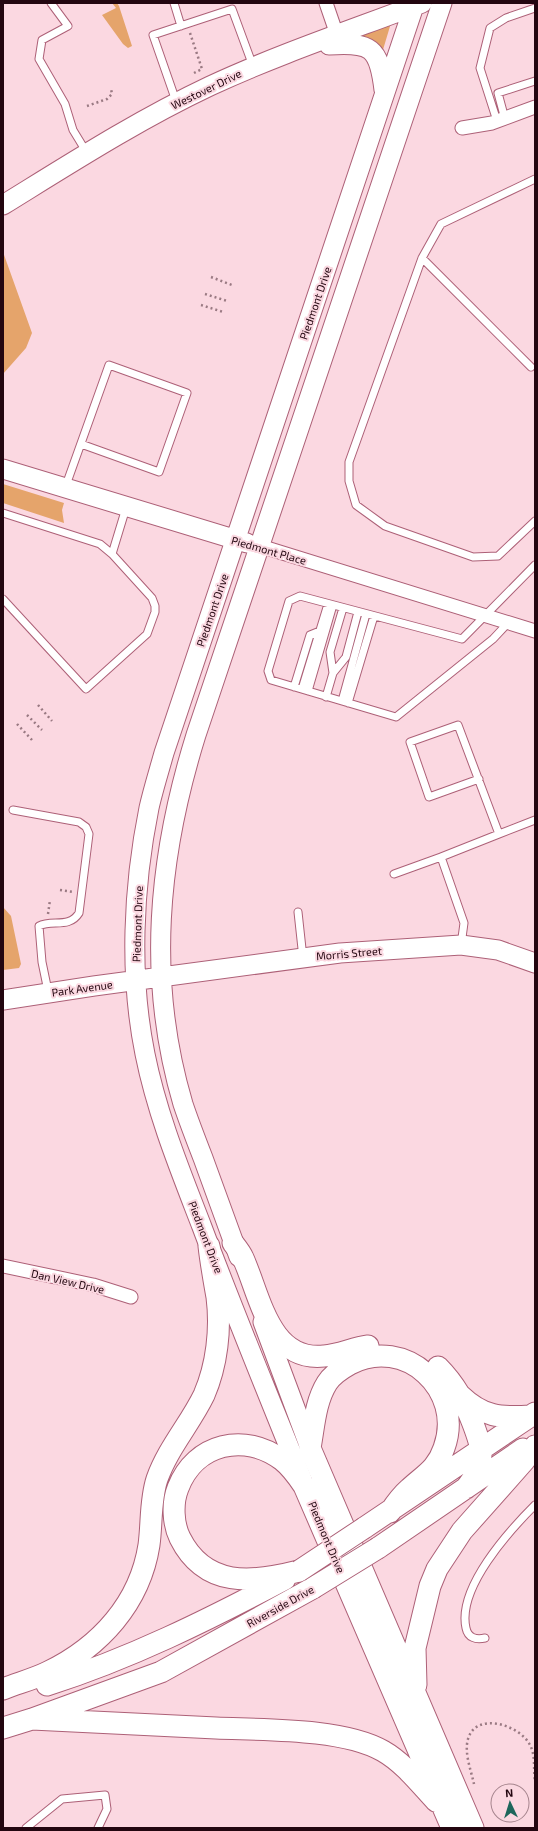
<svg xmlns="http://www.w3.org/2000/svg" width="538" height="1831" font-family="'Exo 2',sans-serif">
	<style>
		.green { fill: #e5a46b }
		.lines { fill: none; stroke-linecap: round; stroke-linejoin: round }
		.lane-casing { stroke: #ad6077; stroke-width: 9 }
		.street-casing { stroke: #ad6077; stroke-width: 15 }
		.secondary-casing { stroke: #ad6077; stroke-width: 21 }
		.primary-casing { stroke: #ad6077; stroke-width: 23 }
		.path { stroke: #9a7a83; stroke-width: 2.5; stroke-dasharray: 2 3; stroke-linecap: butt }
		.lane { stroke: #fff; stroke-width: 7 }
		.street { stroke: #fff; stroke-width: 13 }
		.secondary { stroke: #fff; stroke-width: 19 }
		.primary { stroke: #fff; stroke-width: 21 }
		.primary-bridge-casing { stroke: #ad6077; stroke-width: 23; stroke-linecap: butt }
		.primary-bridge { stroke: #fff; stroke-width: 21 }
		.labels { text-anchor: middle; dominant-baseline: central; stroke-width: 4; stroke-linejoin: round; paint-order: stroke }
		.street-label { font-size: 11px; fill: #230610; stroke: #fbd8e1 }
	</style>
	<rect width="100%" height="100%" fill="#fbd8e1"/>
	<path class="green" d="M 112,3 L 117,3 L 119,6 L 132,46 L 128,48 L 123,44 L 102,15 L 116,8 Z
		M 391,23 L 382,53 L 356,35 Z
		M 3,252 L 32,333 L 26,348 L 3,374 Z
		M 3,484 L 64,503 L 62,510 L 64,523 L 3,503 Z
		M 3,907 L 11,916 L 21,964 L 19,968 L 3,970 Z"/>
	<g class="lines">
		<defs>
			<path id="lane" d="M 51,3 L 68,26 L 42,40 L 39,59 L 65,104 L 73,130 L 87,153
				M 174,3 L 181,26
				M 176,101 L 153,35 L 232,9 L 253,66
				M 505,119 L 498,93 L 535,81
				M 497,121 L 480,68 L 490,28 L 506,18 L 535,8
				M 535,179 L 441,224 L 422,258 L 349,462 L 349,481 L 356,505 L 385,526 L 473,557 L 498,556 L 535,521
				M 422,258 L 531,367
				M 65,488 L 109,365 L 187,393 L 159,472 L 81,444
				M 3,513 L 100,544 L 112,554 L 152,598 L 155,606 L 155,612 L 147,634 L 86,689 L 3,599
				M 112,554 L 126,508
				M 508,623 L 493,639 L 396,717 L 271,680 L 268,671 L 289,601 L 300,596 L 462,639 L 535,565
				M 333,673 L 330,652 L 343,608
				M 294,687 L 310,635 L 320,631
				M 302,689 L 328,604
				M 308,691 L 333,605
				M 326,697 L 333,673 L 346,657 L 358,612
				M 342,701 L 366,614
				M 348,703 L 374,616
				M 13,810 L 79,822 L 86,827 L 89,834 L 79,913 C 69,929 52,919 39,926 L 42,962 L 48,991
				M 499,834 L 535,820
				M 394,874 L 441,857
				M 298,912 L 303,958
				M 461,945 L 464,923 L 441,857 L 499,834 L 458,725 L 410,742 L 429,797 L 479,779
				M 485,1638 C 476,1640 468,1638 466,1628 C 457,1588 509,1531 535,1505
				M 26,1828 L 62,1799 L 105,1795 L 107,1809 L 98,1828"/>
			<path id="street" d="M 326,3 L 337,35
				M 462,128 L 492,123 L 535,107
				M 260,546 L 535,631
				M 3,1266 L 93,1285 L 131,1297"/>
			<path id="secondary" d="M 329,45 C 371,42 379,47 384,90
				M 3,205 C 71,163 138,120 210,86 C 279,54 351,30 422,3
				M 3,469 L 247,543
				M 3,1000 L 94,986 L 340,953 L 461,945 L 498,950 L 535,963
				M 239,1257 C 227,1224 215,1191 203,1158 C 196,1140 189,1122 183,1104 C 146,979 158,857 196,735 L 442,3
				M 263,1322 L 310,1448
				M 302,1479 C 268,1395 234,1312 202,1227 C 180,1170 157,1114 145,1054 C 129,975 133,887 149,808 C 153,790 159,771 164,753 L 415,3"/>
			<path id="primary" d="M 233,1243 C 237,1248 241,1253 243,1258 C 260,1295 269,1362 324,1356 C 339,1355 353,1348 368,1346
				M 438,1367 C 446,1375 453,1384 459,1394 C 466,1404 482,1443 481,1455 C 480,1469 474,1478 466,1488
				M 460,1395 C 483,1417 500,1418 530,1416
				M 390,1512 C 396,1503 401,1496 409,1489 C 424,1475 437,1469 444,1448 C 465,1390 405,1335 350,1364 C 341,1369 332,1375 327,1383 C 315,1402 314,1427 310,1448 L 473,1828
				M 364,1528 L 535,1413
				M 378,1548 L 523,1449
				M 299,1571 C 252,1583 205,1588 180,1538 C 173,1524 172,1503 178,1488 C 195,1443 245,1432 282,1460 C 291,1467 298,1477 304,1486 L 452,1828
				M 47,1685 C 129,1659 208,1620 285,1579
				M 416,1685 L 415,1648 L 430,1586 L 437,1569 L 462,1531 L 524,1461 L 535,1446
				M 3,1689 C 18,1683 34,1679 48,1672 C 100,1647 140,1603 149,1545 C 152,1523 150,1500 157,1479 C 168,1448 190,1424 204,1395 C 217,1365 221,1329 217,1297 C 214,1280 211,1264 209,1246
				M 32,1719 C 93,1722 155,1725 216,1728 C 263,1730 343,1728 383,1751 C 404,1763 420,1784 436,1801
				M 3,1728 L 32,1719 L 161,1672 L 313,1588"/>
		</defs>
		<use href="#lane" class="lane-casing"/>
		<use href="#street" class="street-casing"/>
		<use href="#secondary" class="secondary-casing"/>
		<use href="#primary" class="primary-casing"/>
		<path class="path" d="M 190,33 L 202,69 L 194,73
			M 87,106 L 107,99 L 112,94 L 111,89
			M 211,277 L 232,285
			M 205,294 L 227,301
			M 201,305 L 223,312
			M 38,705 L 52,721
			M 27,715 L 42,730
			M 17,724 L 32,740
			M 60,890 L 73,892
			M 48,914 L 50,900
			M 474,1784 C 471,1770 464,1753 468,1739 C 476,1711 520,1725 530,1745 C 536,1756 533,1770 535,1781"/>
		<use href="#lane" class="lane"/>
		<use href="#street" class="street"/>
		<use href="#secondary" class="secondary"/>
		<use href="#primary" class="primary"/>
		<defs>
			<path id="primary-bridge" d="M 299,1571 L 364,1528
				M 313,1588 L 378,1548"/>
		</defs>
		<use href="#primary-bridge" class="primary-bridge-casing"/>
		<use href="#primary-bridge" class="primary-bridge"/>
	</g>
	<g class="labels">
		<g class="street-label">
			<text transform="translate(206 89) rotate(-26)">Westover Drive</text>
			<text transform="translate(315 303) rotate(-71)">Piedmont Drive</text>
			<text transform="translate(269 550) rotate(16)">Piedmont Place</text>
			<text transform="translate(212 610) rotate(-71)">Piedmont Drive</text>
			<text transform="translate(137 924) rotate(-88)">Piedmont Drive</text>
			<text transform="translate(349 953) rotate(-5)">Morris Street</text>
			<text transform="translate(82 988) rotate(-8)">Park Avenue</text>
			<text transform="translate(206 1237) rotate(69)">Piedmont Drive</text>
			<text transform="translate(68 1281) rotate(13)">Dan View Drive</text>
			<text transform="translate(327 1537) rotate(67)">Piedmont Drive</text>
			<text transform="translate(280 1606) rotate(-29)">Riverside Drive</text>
		</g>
	</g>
	<rect width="538" height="1831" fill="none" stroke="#230610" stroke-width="8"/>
	<g transform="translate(510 1803) rotate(356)"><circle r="19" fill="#fbd8e1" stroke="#a5848d"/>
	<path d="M0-3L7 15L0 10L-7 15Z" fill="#1e665b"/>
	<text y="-6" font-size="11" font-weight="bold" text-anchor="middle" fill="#230610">N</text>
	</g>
</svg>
